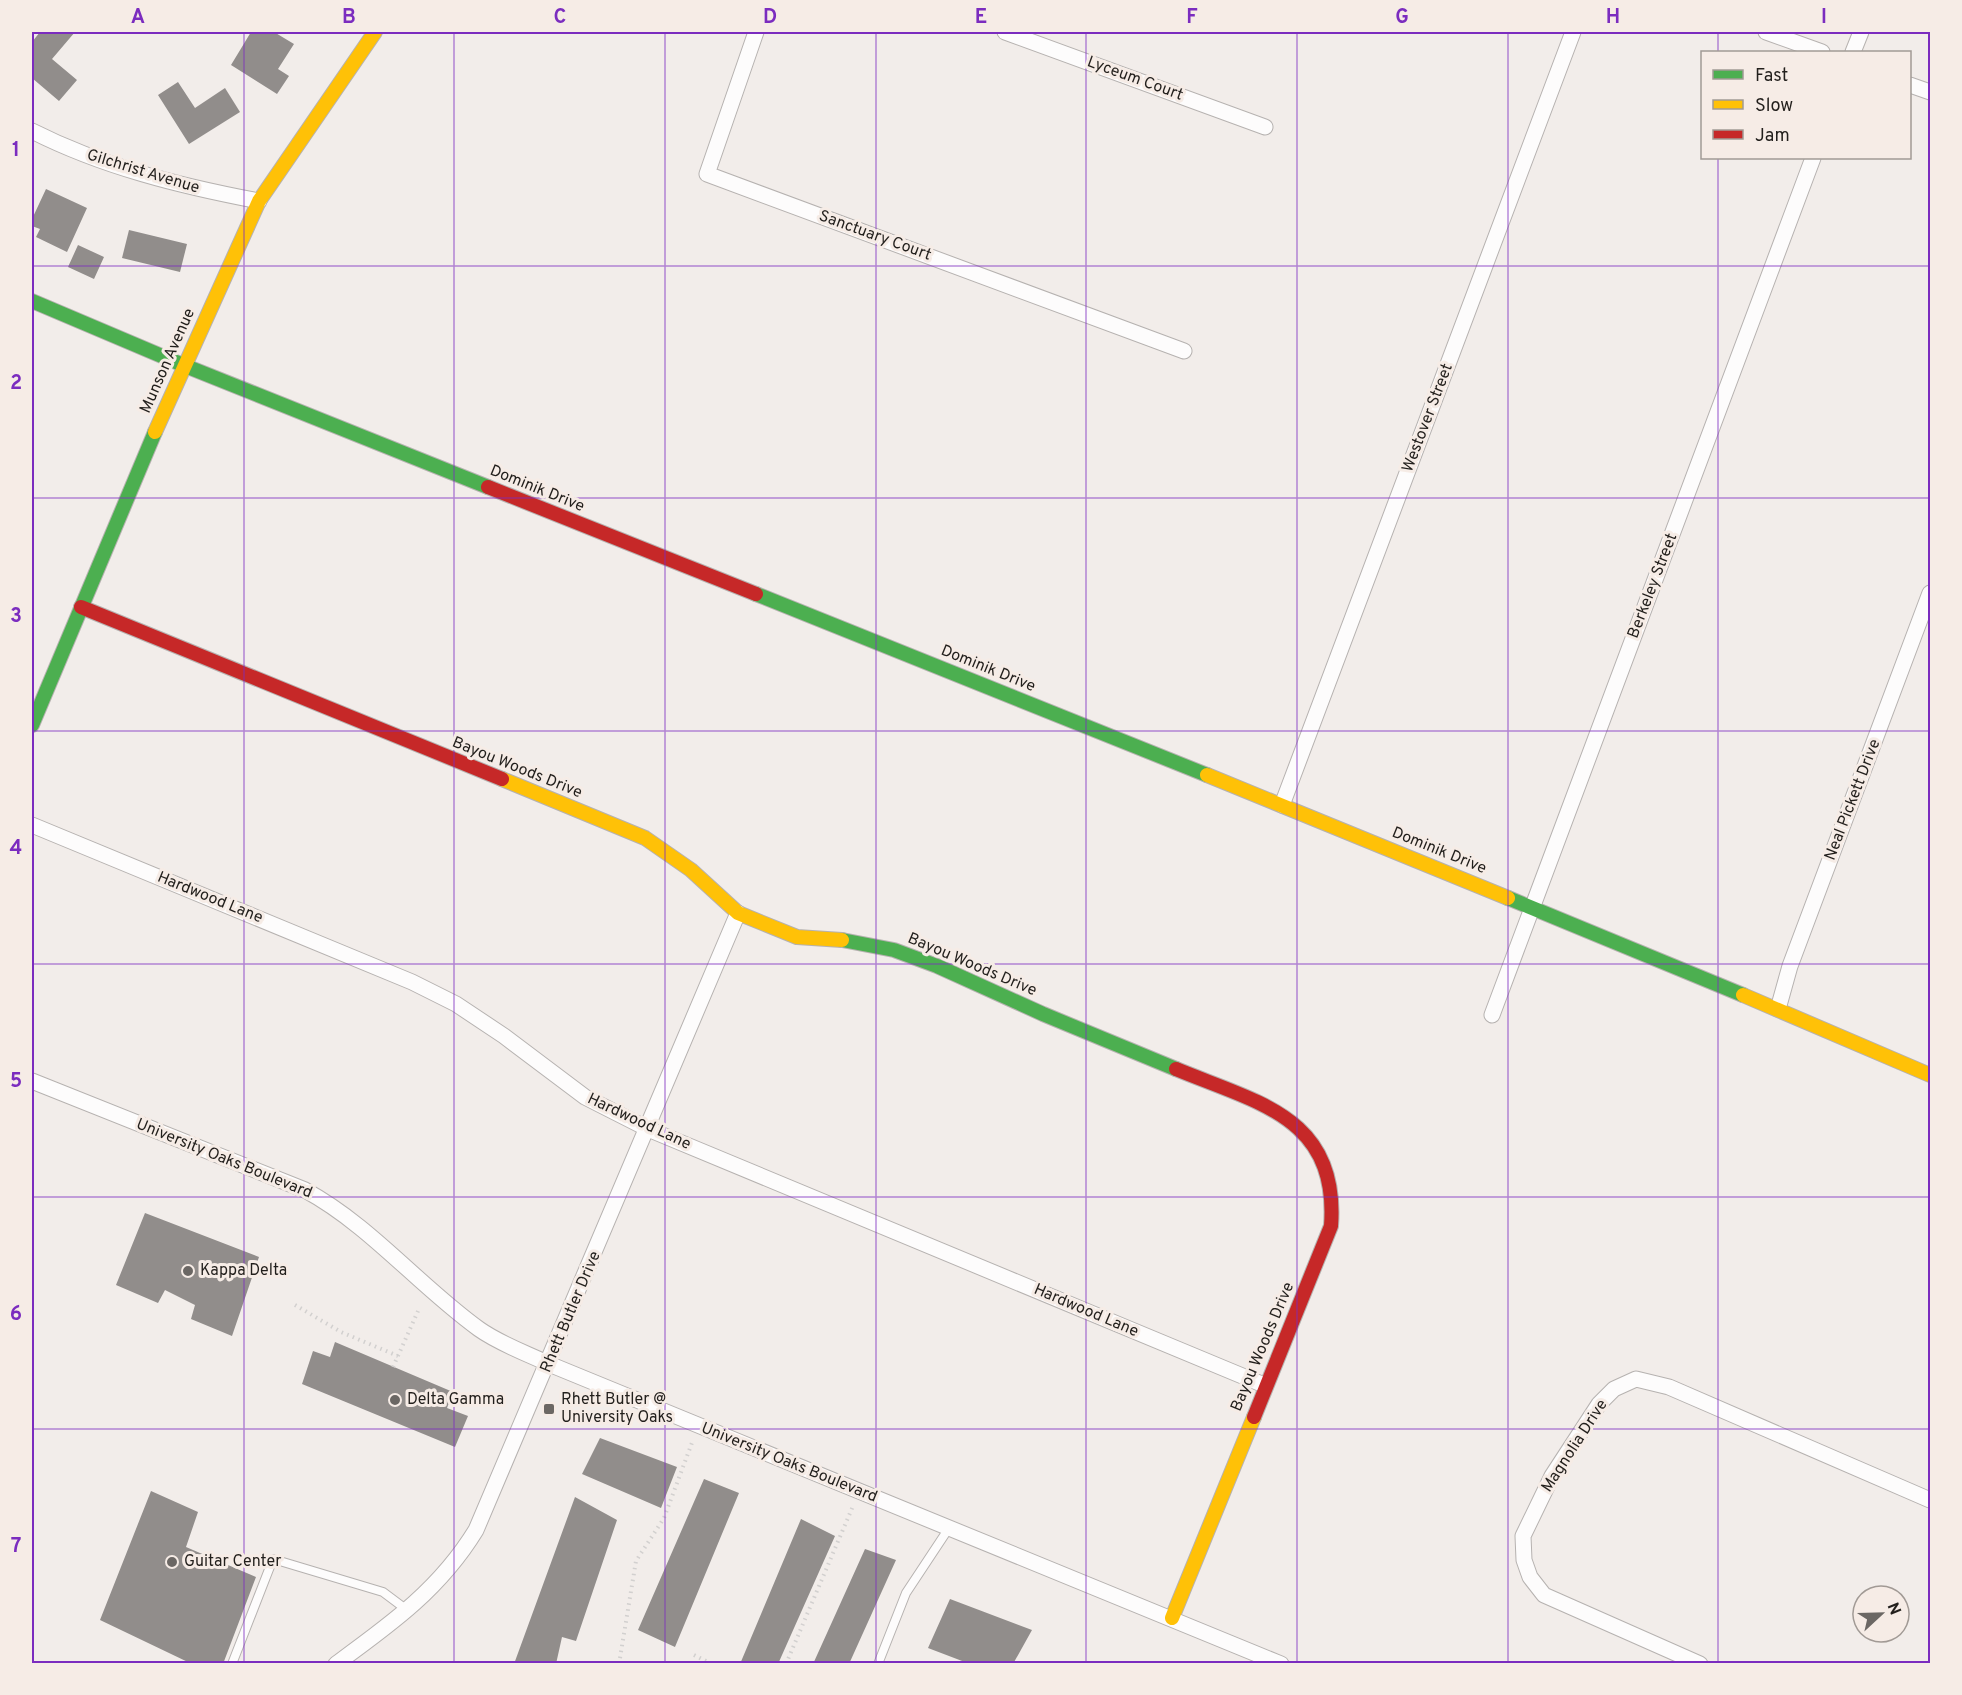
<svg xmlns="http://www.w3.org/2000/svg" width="1962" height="1695" font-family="Overpass,sans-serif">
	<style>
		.building { fill: #918d8b }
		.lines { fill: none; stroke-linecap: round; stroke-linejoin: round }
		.lane-casing { stroke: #b6b2b0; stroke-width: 10 }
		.street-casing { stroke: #b6b2b0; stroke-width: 17 }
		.fast-casing { stroke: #b6b2b0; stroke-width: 16 }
		.slow-casing { stroke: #b6b2b0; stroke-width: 16 }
		.jam-casing { stroke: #b6b2b0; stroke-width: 16 }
		.path { stroke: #d2d0cf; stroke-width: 4; stroke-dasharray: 1.5 4.5; stroke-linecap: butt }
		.lane { stroke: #fdfcfc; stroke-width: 8 }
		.street { stroke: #fdfcfc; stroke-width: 15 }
		.fast { stroke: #4caf50; stroke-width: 14 }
		.slow { stroke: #ffc107; stroke-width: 14 }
		.jam { stroke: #c62828; stroke-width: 14 }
		.grid { fill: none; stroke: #7b2cbf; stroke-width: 1.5; stroke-opacity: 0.55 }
		.poi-dot { fill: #6b6764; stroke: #f6ece6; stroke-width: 2 }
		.labels { text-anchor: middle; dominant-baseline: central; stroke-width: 6; stroke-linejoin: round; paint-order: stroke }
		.street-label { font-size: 16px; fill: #221f1c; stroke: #f6ece6 }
		.poi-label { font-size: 16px; fill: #221f1c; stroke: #f6ece6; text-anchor: start }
		.neatline { fill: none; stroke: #7b2cbf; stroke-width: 2 }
		.grid-label { font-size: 20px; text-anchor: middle; font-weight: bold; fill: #7b2cbf }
	</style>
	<rect width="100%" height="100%" fill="#f2edea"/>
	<path class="building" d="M 40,32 L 75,32 L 52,59 L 77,80 L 59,101 L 32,78 L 32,42 Z
		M 251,32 L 274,32 L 294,44 L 278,69 L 289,76 L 277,94 L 231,65 Z
		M 178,82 L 195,108 L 225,88 L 240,112 L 189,144 L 158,95 Z
		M 46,189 L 87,208 L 67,252 L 36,237 L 40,229 L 32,226 L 32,219 Z
		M 129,230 L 187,244 L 180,272 L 122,258 Z
		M 78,245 L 104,257 L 94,279 L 68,267 Z
		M 145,1213 L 259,1257 L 232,1336 L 191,1319 L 195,1305 L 165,1290 L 158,1303 L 116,1285 Z
		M 335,1342 L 453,1392 L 447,1408 L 468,1416 L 455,1447 L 302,1384 L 313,1351 L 330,1357 Z
		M 600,1438 L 677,1467 L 661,1508 L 582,1474 Z
		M 704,1479 L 739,1493 L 675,1647 L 638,1630 Z
		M 151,1491 L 198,1512 L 186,1547 L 256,1577 L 223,1664 L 192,1664 L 100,1620 Z
		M 575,1497 L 617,1520 L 576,1641 L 562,1637 L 556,1664 L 514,1664 Z
		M 801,1519 L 835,1536 L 778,1664 L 740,1664 Z
		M 865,1549 L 896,1560 L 849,1664 L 813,1664 Z
		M 950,1599 L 1032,1630 L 1013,1664 L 970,1664 L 928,1648 Z"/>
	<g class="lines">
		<defs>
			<path id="lane" d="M 232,1664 L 273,1559 L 383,1592 L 407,1610
				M 878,1664 L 906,1593 L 949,1528"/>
			<path id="street" d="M 756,32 L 707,174 L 1184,351
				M 1005,32 L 1265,127
				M 1766,32 L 1822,52
				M 1853,52 L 1861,32
				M 1910,85 L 1930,92
				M 32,131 C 103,167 180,186 259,201
				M 1282,805 L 1573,32
				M 32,825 L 412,982 L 456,1004 L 504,1036 L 585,1097 L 648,1129 L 1264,1385
				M 1778,1009 L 1790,966 L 1930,593
				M 1492,1015 L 1813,158
				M 32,1081 L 305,1190 C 371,1226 418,1285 479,1329 C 500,1344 526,1353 549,1364 L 1281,1664
				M 336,1664 C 391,1624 440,1589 476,1530 L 738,913
				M 1700,1664 L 1544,1595 L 1530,1577 L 1524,1560 L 1523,1536 L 1552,1476 L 1599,1404 L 1614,1389 L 1636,1379 L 1669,1387 L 1930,1500"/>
			<path id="fast" d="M 32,301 L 183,365 L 488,487
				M 756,594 L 1207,775
				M 32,725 L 155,432
				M 1508,898 L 1743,995
				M 842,940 L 894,950 L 937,966 L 1043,1014 L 1176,1069"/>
			<path id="slow" d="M 155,432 L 259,201 L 375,32
				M 1207,775 L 1508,898
				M 502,779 L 645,838 L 691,870 L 738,913 L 797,937 L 842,940
				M 1743,995 L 1930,1075
				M 1172,1618 L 1254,1417"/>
			<path id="jam" d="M 488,487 L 756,594
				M 81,607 L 502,779
				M 1176,1069 C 1258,1103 1339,1117 1331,1226 L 1254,1417"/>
		</defs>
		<use href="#lane" class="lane-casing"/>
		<use href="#street" class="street-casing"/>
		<use href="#fast" class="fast-casing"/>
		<use href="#slow" class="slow-casing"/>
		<use href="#jam" class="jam-casing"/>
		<path class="path" d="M 295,1305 L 341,1332 L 398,1356
			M 393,1367 L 418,1311
			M 694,1655 L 712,1664
			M 619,1664 L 636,1561 L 664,1518 L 693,1440
			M 786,1664 L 853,1506"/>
		<use href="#lane" class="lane"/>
		<use href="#street" class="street"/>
		<use href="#fast" class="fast"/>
		<use href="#slow" class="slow"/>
		<use href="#jam" class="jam"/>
	</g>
	<path class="grid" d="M 244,32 L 244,1664M 454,32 L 454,1664M 665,32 L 665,1664M 876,32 L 876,1664M 1086,32 L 1086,1664M 1297,32 L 1297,1664M 1508,32 L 1508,1664M 1718,32 L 1718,52M 1718,158 L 1718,1664M 32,266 L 1930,266M 32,498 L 1930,498M 32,731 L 1930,731M 32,964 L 1930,964M 32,1197 L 1930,1197M 32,1429 L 1930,1429"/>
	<g class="poi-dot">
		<circle cx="188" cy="1271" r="6"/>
		<circle cx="395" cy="1400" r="6"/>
		<rect x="543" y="1403" width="12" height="12" rx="3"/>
		<circle cx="172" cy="1562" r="6"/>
	</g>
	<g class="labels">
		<g class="street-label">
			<text transform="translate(1135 79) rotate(20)">Lyceum Court</text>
			<text transform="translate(143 172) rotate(17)">Gilchrist Avenue</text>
			<text transform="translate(875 236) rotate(20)">Sanctuary Court</text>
			<text transform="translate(168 361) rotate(-66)">Munson Avenue</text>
			<text transform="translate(1428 418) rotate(-69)">Westover Street</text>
			<text transform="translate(537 489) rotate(22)">Dominik Drive</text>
			<text transform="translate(1653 586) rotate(-69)">Berkeley Street</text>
			<text transform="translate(988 669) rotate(22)">Dominik Drive</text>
			<text transform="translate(517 768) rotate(22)">Bayou Woods Drive</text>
			<text transform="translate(1853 800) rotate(-69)">Neal Pickett Drive</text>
			<text transform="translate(1439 851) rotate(22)">Dominik Drive</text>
			<text transform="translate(210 898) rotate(22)">Hardwood Lane</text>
			<text transform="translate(972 965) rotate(23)">Bayou Woods Drive</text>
			<text transform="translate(639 1122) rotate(25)">Hardwood Lane</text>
			<text transform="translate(224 1159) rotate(22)">University Oaks Boulevard</text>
			<text transform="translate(1086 1311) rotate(23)">Hardwood Lane</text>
			<text transform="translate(571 1312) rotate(-67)">Rhett Butler Drive</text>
			<text transform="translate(1263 1347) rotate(-67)">Bayou Woods Drive</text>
			<text transform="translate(1575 1446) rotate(-57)">Magnolia Drive</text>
			<text transform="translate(789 1463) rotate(22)">University Oaks Boulevard</text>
		</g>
		<g class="poi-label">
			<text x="200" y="1271">Kappa Delta</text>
			<text x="407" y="1400">Delta Gamma</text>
			<text x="561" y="1400">Rhett Butler @<tspan x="561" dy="18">University Oaks</tspan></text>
			<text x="184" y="1562">Guitar Center</text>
		</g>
	</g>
	<rect width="1962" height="1695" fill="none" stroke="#f6ece6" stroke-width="66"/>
	<rect x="1701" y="51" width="210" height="108" fill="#f6ece6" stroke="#a19a95" stroke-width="1.5"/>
	<rect x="1713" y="70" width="30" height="9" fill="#4caf50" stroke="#a19a95" stroke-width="1.5"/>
	<text x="1755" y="81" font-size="18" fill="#221f1c">Fast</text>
	<rect x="1713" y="100" width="30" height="9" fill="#ffc107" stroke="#a19a95" stroke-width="1.5"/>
	<text x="1755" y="111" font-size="18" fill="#221f1c">Slow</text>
	<rect x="1713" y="130" width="30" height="9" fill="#c62828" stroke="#a19a95" stroke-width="1.5"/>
	<text x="1755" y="141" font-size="18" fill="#221f1c">Jam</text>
	<g transform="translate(1881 1614) rotate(68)"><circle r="28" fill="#f6ece6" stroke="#a19a95" stroke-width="1.5"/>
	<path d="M0-4.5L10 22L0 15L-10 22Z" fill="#6b6764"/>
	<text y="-9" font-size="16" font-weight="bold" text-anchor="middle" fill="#221f1c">N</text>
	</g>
	<rect x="33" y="33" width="1896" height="1629" class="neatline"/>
	<g class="grid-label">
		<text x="138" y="23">A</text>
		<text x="349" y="23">B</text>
		<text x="560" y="23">C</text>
		<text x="770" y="23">D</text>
		<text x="981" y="23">E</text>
		<text x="1192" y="23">F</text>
		<text x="1402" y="23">G</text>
		<text x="1613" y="23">H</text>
		<text x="1824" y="23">I</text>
		<text x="16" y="156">1</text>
		<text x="16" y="389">2</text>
		<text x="16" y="622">3</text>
		<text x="16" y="854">4</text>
		<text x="16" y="1087">5</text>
		<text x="16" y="1320">6</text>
		<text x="16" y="1552">7</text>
	</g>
</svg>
